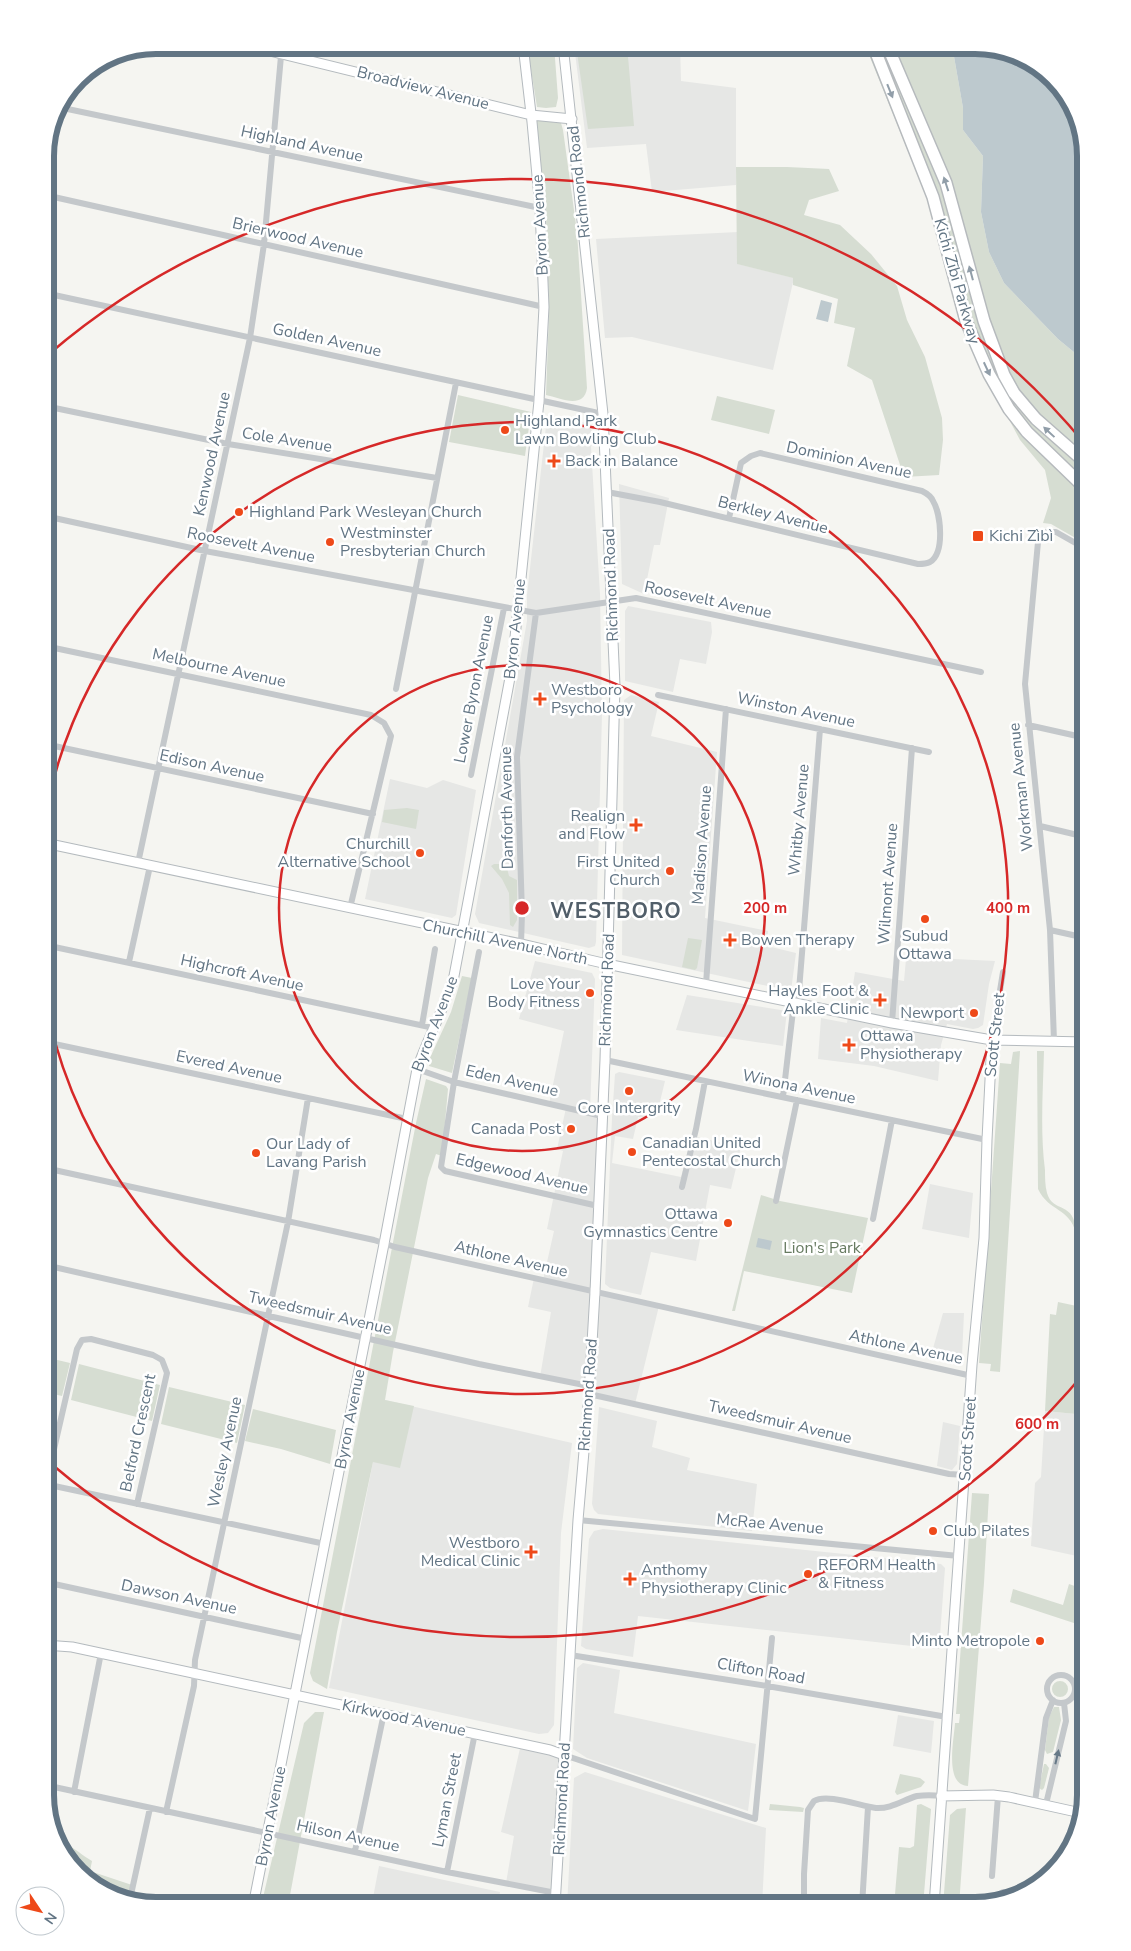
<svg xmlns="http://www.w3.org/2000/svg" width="1131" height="1951" font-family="'Nunito Sans',sans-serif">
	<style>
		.built { fill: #e6e7e5 }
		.green { fill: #d6ddd2 }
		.water { fill: #bdc9ce }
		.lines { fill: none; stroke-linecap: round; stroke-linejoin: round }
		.secondary-casing { stroke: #b4babe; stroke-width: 11 }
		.highway-casing { stroke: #b6babd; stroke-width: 14 }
		.street { stroke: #c4c8cb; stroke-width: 6 }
		.secondary { stroke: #fff; stroke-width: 9 }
		.highway { stroke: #fff; stroke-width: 11 }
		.oneway { fill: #919ea9 }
		.oneway2 { fill: #677988 }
		.ring { fill: none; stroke: #d62828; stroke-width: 2.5 }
		.poi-dot { fill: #ee4919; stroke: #fff; stroke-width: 2 }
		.labels { text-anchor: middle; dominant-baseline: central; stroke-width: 5; stroke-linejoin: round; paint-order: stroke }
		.street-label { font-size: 16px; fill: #627584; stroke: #fff }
		.poi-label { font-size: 16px; fill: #627584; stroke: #fff; text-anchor: start }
		.park-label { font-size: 16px; fill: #677b61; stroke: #fff }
		.district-label { font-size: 21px; font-weight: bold; letter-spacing: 1px; fill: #515e69; stroke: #fff }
		.rim { fill: none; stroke: #627584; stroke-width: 6 }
		.centre { fill: #d62828; stroke: #fff; stroke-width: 2.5 }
		.ring-label { font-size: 15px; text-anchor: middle; font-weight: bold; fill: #d62828; stroke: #fff; stroke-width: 5; stroke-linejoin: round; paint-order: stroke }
	</style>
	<rect width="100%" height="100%" fill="#f5f5f1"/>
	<path class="built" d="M 574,45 L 680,45 L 681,81 L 736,88 L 736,185 L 652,192 L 646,144 L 587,148 Z
		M 738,232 L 738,264 L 794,278 L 773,370 L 632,337 L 605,338 L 596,239 Z
		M 550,415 L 580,421 L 587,424 L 592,431 L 594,437 L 591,447 L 600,594 L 602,714 L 596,942 L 595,946 L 589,948 L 479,923 L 475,914 L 527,621 L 527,595 L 547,417 Z
		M 619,484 L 669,498 L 660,545 L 654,545 L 644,594 L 622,584 Z
		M 628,606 L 711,622 L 712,632 L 706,664 L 680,659 L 673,692 L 625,681 L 625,611 Z
		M 631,695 L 659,702 L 651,736 L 717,752 L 705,918 L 768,931 L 767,946 L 796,953 L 791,991 L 622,955 L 624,700 Z
		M 390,779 L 427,788 L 443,780 L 476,790 L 456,915 L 452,918 L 365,899 Z
		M 907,948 L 954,959 L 995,961 L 989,984 L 983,1025 L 978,1028 L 973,1029 L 947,1024 L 941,1045 L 938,1081 L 874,1066 L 818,1059 L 821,1018 L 847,1023 L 855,972 L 904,981 Z
		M 535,961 L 592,973 L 595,979 L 590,1111 L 602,1116 L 595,1292 L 659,1306 L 635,1404 L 589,1394 L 589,1387 L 540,1377 L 551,1312 L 528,1307 L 534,1278 L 543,1280 L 554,1231 L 547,1229 L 563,1151 L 557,1149 L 566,1108 L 549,1104 L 564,1031 L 519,1019 Z
		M 687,995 L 787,1011 L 783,1046 L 676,1030 Z
		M 619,1072 L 665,1081 L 656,1118 L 638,1117 L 633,1139 L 615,1136 L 612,1163 L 681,1177 L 692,1136 L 741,1147 L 731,1189 L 710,1185 L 696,1261 L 651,1252 L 641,1295 L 610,1288 L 605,1284 L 612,1118 L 615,1074 Z
		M 930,1184 L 973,1193 L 969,1238 L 922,1229 Z
		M 943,1313 L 964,1313 L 962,1357 L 955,1363 L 930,1359 Z
		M 385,1400 L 572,1443 L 561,1533 L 554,1725 L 548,1733 L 539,1734 L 329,1688 Z
		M 599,1407 L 657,1421 L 652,1447 L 690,1458 L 687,1470 L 757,1484 L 752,1531 L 598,1514 L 594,1510 L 592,1504 Z
		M 1045,1411 L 1086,1415 L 1086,1558 L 1031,1546 L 1035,1483 L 1041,1477 Z
		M 943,1422 L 960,1426 L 957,1464 L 952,1470 L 937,1466 Z
		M 603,1529 L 941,1564 L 945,1568 L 939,1649 L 638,1616 L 633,1657 L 586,1649 L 581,1646 L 589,1539 L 594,1531 Z
		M 583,1663 L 620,1670 L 614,1713 L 756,1744 L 748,1811 L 587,1758 L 573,1749 L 577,1668 Z
		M 898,1715 L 934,1721 L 931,1753 L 893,1746 Z
		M 521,1744 L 564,1755 L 556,1893 L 506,1883 L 514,1836 L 501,1832 Z
		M 585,1772 L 766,1828 L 762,1906 L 567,1906 L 574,1778 Z
		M 379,1866 L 500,1892 L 499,1899 L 533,1906 L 334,1906 L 336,1895 L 372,1903 Z"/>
	<path class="green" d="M 527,45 L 554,45 L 558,98 L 556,107 L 546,108 L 537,107 Z
		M 576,45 L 627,45 L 634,126 L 588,129 Z
		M 865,45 L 952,45 L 963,108 L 963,130 L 983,156 L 981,212 L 989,252 L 1004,283 L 1058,339 L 1086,362 L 1086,544 L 1051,524 L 1043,523 L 1051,498 L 1045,470 L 1020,440 L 991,386 L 931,208 Z
		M 536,120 L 561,123 L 563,130 L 577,232 L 587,388 C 584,410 560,398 546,395 L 549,313 L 546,215 Z
		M 787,167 L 829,169 L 839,191 L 809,200 L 804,215 L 840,225 L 871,254 L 897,286 L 907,320 L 925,357 L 942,418 L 943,440 L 939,475 L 904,477 L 872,380 L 847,366 L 855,328 L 834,323 L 838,299 L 793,285 L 793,278 L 737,264 L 736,167 Z
		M 458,395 L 531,412 L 525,456 L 449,442 Z
		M 717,396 L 775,410 L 769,434 L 711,420 Z
		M 407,808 L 419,810 L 416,829 L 382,822 L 384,810 Z
		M 494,864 L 506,864 L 509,876 L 517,880 L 517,920 L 513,927 L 510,925 L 509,893 L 502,879 L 491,866 Z
		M 688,938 L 702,940 L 697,968 L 695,970 L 682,967 Z
		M 462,976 L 472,978 L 452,1073 L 429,1066 L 429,1060 L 451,1012 Z
		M 1020,1051 L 1000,1372 L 990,1371 L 991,1364 L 979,1363 L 1000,1063 L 1011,1064 L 1013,1052 Z
		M 1037,1051 L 1044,1051 C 1043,1091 1040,1131 1045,1170 C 1045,1177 1045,1186 1047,1193 C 1053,1214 1075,1200 1076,1233 C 1069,1207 1049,1212 1038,1189 Z
		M 426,1079 L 446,1086 L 448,1089 L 442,1156 L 436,1154 L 428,1178 L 393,1352 L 385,1400 L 414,1406 L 400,1468 L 373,1462 L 337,1632 L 327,1689 L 313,1681 L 310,1673 L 416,1123 Z
		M 1086,1093 L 1086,1124 L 1079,1123 Z
		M 761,1195 L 780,1201 L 868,1218 L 852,1293 L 744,1271 L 735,1311 L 732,1311 Z
		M 1058,1302 L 1086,1308 L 1086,1415 L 1045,1411 L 1050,1314 L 1056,1315 Z
		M 45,1357 L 70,1363 L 62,1396 L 45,1392 Z
		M 79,1364 L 160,1385 L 152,1421 L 71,1400 Z
		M 169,1387 L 245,1405 L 237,1443 L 161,1424 Z
		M 253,1409 L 336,1430 L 330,1464 L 281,1449 L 245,1441 Z
		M 972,1493 L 989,1494 L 984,1583 L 968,1786 C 944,1785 954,1740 955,1723 L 959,1723 L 960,1714 L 956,1714 Z
		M 1069,1584 L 1086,1590 L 1086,1627 L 1010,1602 L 1013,1589 L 1063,1605 Z
		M1052 1689a8 8 0 1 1 16 0a8 8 0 1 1-16 0Z
		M 1054,1707 L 1059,1707 L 1061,1720 L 1053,1752 L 1047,1754 L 1045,1750 L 1049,1717 Z
		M 315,1712 L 324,1712 L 288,1906 L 261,1906 L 304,1723 Z
		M 1044,1764 L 1046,1764 L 1049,1768 L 1044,1788 L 1042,1790 L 1039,1788 Z
		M 900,1774 L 920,1778 L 925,1782 L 921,1787 L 897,1795 L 895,1792 Z
		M 770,1804 L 800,1807 L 804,1808 L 803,1812 L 769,1810 Z
		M 921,1804 L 931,1809 L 923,1906 L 894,1906 L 899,1847 L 910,1848 L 914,1846 L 917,1805 Z
		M 966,1808 L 959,1906 L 943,1906 L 950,1815 L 957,1809 Z
		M 56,1842 C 73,1845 77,1852 92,1861 L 90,1871 L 132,1885 L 131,1894 L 93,1886 Z
		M 498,1899 L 533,1906 L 497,1906 Z"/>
	<path class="water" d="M 952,45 L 982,45 L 1037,64 L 1075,107 L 1086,156 L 1086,362 L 1058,339 L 1004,283 L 989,252 L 981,212 L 983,156 L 963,130 L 963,108 Z
		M 821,300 L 832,303 L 828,322 L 816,319 Z
		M 758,1238 L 772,1241 L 770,1250 L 756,1247 Z"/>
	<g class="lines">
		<defs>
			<path id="secondary" d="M 245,45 L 531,115 L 572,119
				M 45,843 L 521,944 L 607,964 L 892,1023 L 992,1040 L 1086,1042
				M 45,1645 L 72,1647 L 550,1750 L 564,1755
				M 941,1796 L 993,1795 L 1009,1797 L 1081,1813
				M 253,1906 L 384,1244 L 417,1069 C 428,1037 445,1008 454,976 L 512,667 L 539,401 L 544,307 L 540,208 L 532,122 L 523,45
				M 555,1906 L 578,1520 L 589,1394 L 595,1292 L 605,1060 L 615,686 L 603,414 L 563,45
				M 934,1906 L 972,1365 L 984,1238 L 987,1140 L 992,1040"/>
			<path id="highway" d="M 873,45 L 933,197 L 966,321 L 989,374 L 1009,409 L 1027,432 L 1086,489
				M 887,45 L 946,183 L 984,321 L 1004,375 L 1014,393 L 1036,419 L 1086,463"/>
		</defs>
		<use href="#secondary" class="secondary-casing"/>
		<use href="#highway" class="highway-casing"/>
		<path class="street" d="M 58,107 L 540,208
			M 45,195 L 544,307
			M 45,293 L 603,414
			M 45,406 L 228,444 L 437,478
			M 607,492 L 660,502 L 918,564 C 923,564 926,564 930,562 C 945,553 941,514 933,501 C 931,496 926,493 922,491 L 760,453 L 751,456 L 741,463 L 729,518
			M 45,516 L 205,551 L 536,613 L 636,598 L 981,672
			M 45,646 L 371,715 L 384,723 L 391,736 L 350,908
			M 396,689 L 456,383
			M 658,695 L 929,752
			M 1028,725 L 1086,738
			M 45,744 L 373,814
			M 471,775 L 504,608
			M 1040,826 L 1086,837
			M 138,863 L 250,338 L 264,244 L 282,45
			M 1050,930 L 1086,938
			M 521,944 L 522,913 L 517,757 L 536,613
			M 45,945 L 434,1028
			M 479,952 L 454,1082 L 441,1167 L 445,1171 L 598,1206
			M 129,962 L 150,866
			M 706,984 L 726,709
			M 798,1003 L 820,729
			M 892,1023 L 912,748
			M 422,1025 L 435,949
			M 992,1040 L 1003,972
			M 1054,1041 L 1050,930 L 1025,684 L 1038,542 L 1045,532 L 1056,532 L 1086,549
			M 45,1042 L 407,1119
			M 605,1060 L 987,1140
			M 417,1069 L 454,1082 L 602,1116
			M 783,1097 L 794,1002
			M 45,1168 L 374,1240 L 395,1247 L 972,1376
			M 682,1187 L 696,1129 L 705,1081
			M 776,1201 L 797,1100
			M 873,1219 L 892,1120
			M 45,1265 L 479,1364 L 589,1386
			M 589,1394 L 949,1474 L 965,1475
			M 45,1484 L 325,1544
			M 46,1484 L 77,1349 L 82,1340 L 91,1339 L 153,1355 L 162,1360 L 167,1373 L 137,1504
			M 578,1520 L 959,1556
			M 45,1582 L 306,1639
			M 570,1655 L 767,1686 L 947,1717
			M1047 1689a14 14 0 1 1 28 0a14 14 0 1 1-28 0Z
			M 1075,1692 L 1086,1694
			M 564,1755 L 755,1819 L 772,1638
			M 45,1785 L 447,1872 L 556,1893
			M 74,1792 L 101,1653
			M 1035,1802 L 1046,1718 L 1053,1700
			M 1046,1804 L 1066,1721 L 1064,1703
			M 166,1812 L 194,1686 L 195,1660 L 288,1222 L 308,1098
			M 355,1851 L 384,1713
			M 447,1872 L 475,1733
			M 992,1876 L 998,1796
			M 130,1899 L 150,1808
			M 991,1902 L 995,1897 L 1003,1892 L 1018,1896
			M 804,1906 L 804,1874 L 808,1810 L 814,1801 C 827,1793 860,1806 876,1808 C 891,1809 903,1800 917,1796 C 925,1795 933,1795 941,1796
			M 862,1906 L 868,1807"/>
		<use href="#secondary" class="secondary"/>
		<use href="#highway" class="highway"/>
	</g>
	<defs><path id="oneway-solid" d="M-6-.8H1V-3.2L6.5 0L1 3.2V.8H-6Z" transform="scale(1.25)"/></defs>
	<g class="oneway">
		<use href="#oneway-solid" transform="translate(890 91) rotate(68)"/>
		<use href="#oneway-solid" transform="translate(946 184) rotate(-108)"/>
		<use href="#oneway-solid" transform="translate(971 273) rotate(-105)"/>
		<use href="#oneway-solid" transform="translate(987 369) rotate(65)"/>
		<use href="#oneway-solid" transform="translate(1049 432) rotate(-137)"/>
	</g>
	<use class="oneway2" href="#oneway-solid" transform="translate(1057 1757) rotate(-77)"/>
	<g class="ring">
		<circle cx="522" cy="908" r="243"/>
		<path d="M46 811A486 486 0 1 1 46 1005"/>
		<path d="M1085 1372A729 729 0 0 1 49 1462M49 354A729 729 0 0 1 1085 444"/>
	</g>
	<g class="poi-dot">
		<circle cx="505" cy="430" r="5"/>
		<path d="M551.5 453.5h5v5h5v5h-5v5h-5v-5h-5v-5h5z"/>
		<circle cx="239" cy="512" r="5"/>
		<rect x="972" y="530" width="12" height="12" rx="2.5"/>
		<circle cx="330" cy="542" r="5"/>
		<path d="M537.5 691.5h5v5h5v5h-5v5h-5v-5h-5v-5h5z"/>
		<path d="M633.5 817.5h5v5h5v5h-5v5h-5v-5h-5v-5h5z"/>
		<circle cx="420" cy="853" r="5"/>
		<circle cx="670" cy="871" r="5"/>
		<circle cx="925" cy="919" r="5"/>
		<path d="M727.5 932.5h5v5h5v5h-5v5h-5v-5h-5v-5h5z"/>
		<circle cx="590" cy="993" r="5"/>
		<path d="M877.5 992.5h5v5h5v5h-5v5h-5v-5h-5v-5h5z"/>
		<circle cx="974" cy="1013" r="5"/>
		<path d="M846.5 1037.5h5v5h5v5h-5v5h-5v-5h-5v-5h5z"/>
		<circle cx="629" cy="1091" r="5"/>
		<circle cx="571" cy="1129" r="5"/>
		<circle cx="632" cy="1152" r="5"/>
		<circle cx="256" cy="1153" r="5"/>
		<circle cx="728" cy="1223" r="5"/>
		<circle cx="933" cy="1531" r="5"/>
		<path d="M528.5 1544.5h5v5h5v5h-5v5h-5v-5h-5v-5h5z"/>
		<circle cx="808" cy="1574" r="5"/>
		<path d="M627.5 1571.5h5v5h5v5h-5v5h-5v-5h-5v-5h5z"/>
		<circle cx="1040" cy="1641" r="5"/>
	</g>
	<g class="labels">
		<g class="street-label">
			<text transform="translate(423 88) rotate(14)">Broadview Avenue</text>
			<text transform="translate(302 144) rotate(12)">Highland Avenue</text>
			<text transform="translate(579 182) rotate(-96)">Richmond Road</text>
			<text transform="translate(540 225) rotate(-93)">Byron Avenue</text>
			<text transform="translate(298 238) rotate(13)">Brierwood Avenue</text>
			<text transform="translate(957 281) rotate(74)">Kichi Zībī Parkway</text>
			<text transform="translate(327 340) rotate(12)">Golden Avenue</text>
			<text transform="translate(287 440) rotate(9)">Cole Avenue</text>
			<text transform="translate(212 454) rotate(-78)">Kenwood Avenue</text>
			<text transform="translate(849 460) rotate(12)">Dominion Avenue</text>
			<text transform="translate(773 515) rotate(14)">Berkley Avenue</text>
			<text transform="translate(251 545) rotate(11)">Roosevelt Avenue</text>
			<text transform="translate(611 585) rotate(-92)">Richmond Road</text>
			<text transform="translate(708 600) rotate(12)">Roosevelt Avenue</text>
			<text transform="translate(515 629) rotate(-84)">Byron Avenue</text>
			<text transform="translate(219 668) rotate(12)">Melbourne Avenue</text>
			<text transform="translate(474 689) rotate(-79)">Lower Byron Avenue</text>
			<text transform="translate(796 710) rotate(12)">Winston Avenue</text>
			<text transform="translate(212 766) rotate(12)">Edison Avenue</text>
			<text transform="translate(1021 787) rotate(-96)">Workman Avenue</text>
			<text transform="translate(507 808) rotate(-91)">Danforth Avenue</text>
			<text transform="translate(799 820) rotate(-85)">Whitby Avenue</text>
			<text transform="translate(702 845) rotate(-86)">Madison Avenue</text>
			<text transform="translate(888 884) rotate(-86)">Wilmont Avenue</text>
			<text transform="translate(505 942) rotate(12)">Churchill Avenue North</text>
			<text transform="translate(242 973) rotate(12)">Highcroft Avenue</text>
			<text transform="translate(607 990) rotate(-88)">Richmond Road</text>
			<text transform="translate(435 1024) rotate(-69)">Byron Avenue</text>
			<text transform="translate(995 1035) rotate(-84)">Scott Street</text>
			<text transform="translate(229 1067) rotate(12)">Evered Avenue</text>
			<text transform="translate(512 1081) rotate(13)">Eden Avenue</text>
			<text transform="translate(799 1087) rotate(12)">Winona Avenue</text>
			<text transform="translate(522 1174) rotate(13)">Edgewood Avenue</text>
			<text transform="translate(511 1259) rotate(13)">Athlone Avenue</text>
			<text transform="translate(320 1313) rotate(13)">Tweedsmuir Avenue</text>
			<text transform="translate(906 1347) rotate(12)">Athlone Avenue</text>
			<text transform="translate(588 1395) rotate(-86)">Richmond Road</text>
			<text transform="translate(350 1419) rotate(-79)">Byron Avenue</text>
			<text transform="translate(780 1422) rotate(13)">Tweedsmuir Avenue</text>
			<text transform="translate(138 1433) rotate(-78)">Belford Crescent</text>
			<text transform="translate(968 1439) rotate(-86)">Scott Street</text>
			<text transform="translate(225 1452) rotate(-78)">Wesley Avenue</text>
			<text transform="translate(770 1524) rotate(5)">McRae Avenue</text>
			<text transform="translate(179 1597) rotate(12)">Dawson Avenue</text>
			<text transform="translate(761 1671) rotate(10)">Clifton Road</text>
			<text transform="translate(404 1718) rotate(12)">Kirkwood Avenue</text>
			<text transform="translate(562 1799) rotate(-87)">Richmond Road</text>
			<text transform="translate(447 1800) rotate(-79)">Lyman Street</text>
			<text transform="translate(271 1816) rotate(-79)">Byron Avenue</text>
			<text transform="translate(348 1836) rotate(12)">Hilson Avenue</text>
		</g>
		<g class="poi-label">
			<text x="515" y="421">Highland Park<tspan x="515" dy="18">Lawn Bowling Club</tspan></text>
			<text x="565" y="461">Back in Balance</text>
			<text x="249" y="512">Highland Park Wesleyan Church</text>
			<text x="340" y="533">Westminster<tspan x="340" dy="18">Presbyterian Church</tspan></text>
			<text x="989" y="536">Kichi Zìbì</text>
			<text x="551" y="690">Westboro<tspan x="551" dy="18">Psychology</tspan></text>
			<text x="625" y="816" text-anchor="end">Realign<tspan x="625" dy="18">and Flow</tspan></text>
			<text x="410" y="844" text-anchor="end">Churchill<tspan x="410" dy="18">Alternative School</tspan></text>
			<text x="660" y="862" text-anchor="end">First United<tspan x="660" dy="18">Church</tspan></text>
			<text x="925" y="936" text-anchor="middle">Subud<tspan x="925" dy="18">Ottawa</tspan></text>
			<text x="741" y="940">Bowen Therapy</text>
			<text x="580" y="984" text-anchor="end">Love Your<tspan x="580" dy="18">Body Fitness</tspan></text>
			<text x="869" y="991" text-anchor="end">Hayles Foot &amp;<tspan x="869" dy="18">Ankle Clinic</tspan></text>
			<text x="964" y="1013" text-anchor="end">Newport</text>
			<text x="860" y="1036">Ottawa<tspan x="860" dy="18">Physiotherapy</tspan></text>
			<text x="629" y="1108" text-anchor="middle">Core Intergrity</text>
			<text x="561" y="1129" text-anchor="end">Canada Post</text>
			<text x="642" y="1143">Canadian United<tspan x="642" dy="18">Pentecostal Church</tspan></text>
			<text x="266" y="1144">Our Lady of<tspan x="266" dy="18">Lavang Parish</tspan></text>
			<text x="718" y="1214" text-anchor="end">Ottawa<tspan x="718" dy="18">Gymnastics Centre</tspan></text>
			<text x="943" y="1531">Club Pilates</text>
			<text x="520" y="1543" text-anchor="end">Westboro<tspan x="520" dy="18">Medical Clinic</tspan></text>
			<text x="818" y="1565">REFORM Health<tspan x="818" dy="18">&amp; Fitness</tspan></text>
			<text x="641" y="1570">Anthomy<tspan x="641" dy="18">Physiotherapy Clinic</tspan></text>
			<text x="1030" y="1641" text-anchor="end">Minto Metropole</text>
		</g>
		<g class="park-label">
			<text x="822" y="1248">Lion's Park</text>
		</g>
		<g class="district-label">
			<text x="616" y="911">WESTBORO</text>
		</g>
	</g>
	<path d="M0 0H1131V1951H0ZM156 54H975A102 102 0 0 1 1077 156V1795A102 102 0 0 1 975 1897H156A102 102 0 0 1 54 1795V156A102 102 0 0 1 156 54Z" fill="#fff" fill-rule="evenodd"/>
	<path class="rim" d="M156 54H975A102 102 0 0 1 1077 156V1795A102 102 0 0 1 975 1897H156A102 102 0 0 1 54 1795V156A102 102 0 0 1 156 54Z"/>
	<circle cx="522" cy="908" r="8" class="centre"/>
	<g class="ring-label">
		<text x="765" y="913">200 m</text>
		<text x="1008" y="913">400 m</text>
		<text x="1037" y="1429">600 m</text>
	</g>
	<g transform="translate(40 1911) rotate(125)"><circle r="24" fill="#ffffff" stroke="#c0c8ce"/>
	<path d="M0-4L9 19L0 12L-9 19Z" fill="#ee4919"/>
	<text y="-8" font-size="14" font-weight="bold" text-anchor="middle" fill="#627584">N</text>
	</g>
</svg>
